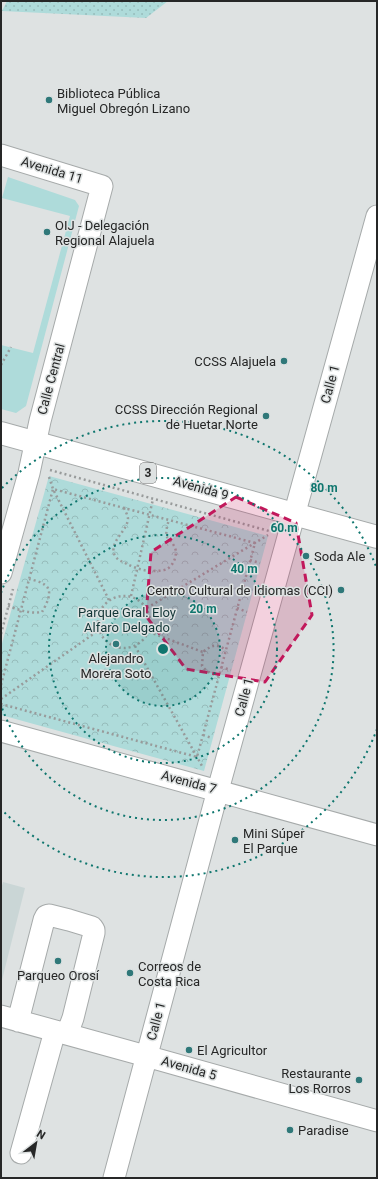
<svg xmlns="http://www.w3.org/2000/svg" width="378" height="1179" font-family="Roboto,sans-serif">
	<style>
		.built { fill: #cad6d6 }
		.grass { fill: url(#grass-dots) }
		.forest { fill: url(#forest-crowns) }
		.garden { fill: #aedbda }
		.lines { fill: none; stroke-linecap: round; stroke-linejoin: round }
		.minor-casing { stroke: #a6aaaa; stroke-width: 23 }
		.major-casing { stroke: #a6aaaa; stroke-width: 24 }
		.path { stroke: #989b9b; stroke-width: 2.5; stroke-dasharray: 2 3; stroke-linecap: butt }
		.minor { stroke: #fff; stroke-width: 21 }
		.major { stroke: #fff; stroke-width: 22 }
		.marked { fill: #c2185b; fill-opacity: 0.2; stroke: #c2185b; stroke-width: 3; stroke-dasharray: 8 5; stroke-linejoin: round }
		.ring { fill: none; stroke: #0f766e; stroke-width: 2; stroke-dasharray: 2 4 }
		.poi-dot { fill: #2f7879; stroke: #dee2e2; stroke-width: 1.5 }
		.labels { text-anchor: middle; dominant-baseline: central; stroke-width: 3; stroke-linejoin: round; paint-order: stroke }
		.shield { fill: #dee2e2; stroke: #5d5f5f; stroke-width: 1 }
		.shield-label { font-size: 12px; font-weight: bold; fill: #262727 }
		.poi-label { font-size: 13px; fill: #262727; stroke: #dee2e2; text-anchor: start }
		.street-label { font-size: 13px; fill: #262727; stroke: #dee2e2 }
		.park-label { font-size: 13px; fill: #133637; stroke: #dee2e2 }
		.centre { fill: #0f766e; stroke: #dee2e2; stroke-width: 2 }
		.ring-label { font-size: 12px; text-anchor: middle; font-weight: bold; fill: #0f766e; stroke: #dee2e2; stroke-width: 3; stroke-linejoin: round; paint-order: stroke }
	</style>
	<defs>
		<pattern id="grass-dots" width="8" height="8" patternUnits="userSpaceOnUse"><rect width="8" height="8" fill="#aedbda"/><path d="M2 2h.1M6 6h.1" fill="none" stroke="#96bcbb" stroke-width="1.8" stroke-linecap="round"/></pattern>
		<pattern id="forest-crowns" width="20" height="18" patternUnits="userSpaceOnUse"><rect width="20" height="18" fill="#aedbda"/><path d="M2 6a3 3 0 1 1 6 0M12 15a3 3 0 1 1 6 0" fill="none" stroke="#96bcbb"/></pattern>
	</defs>
	<rect width="100%" height="100%" fill="#dee2e2"/>
	<path class="built" d="M 3,882 L 25,888 L 1,984 L 1,889 Z"/>
	<path class="grass" d="M 7,1 L 168,1 L 146,18 L 2,11 Z"/>
	<path class="forest" d="M 49,476 L 268,536 L 204,771 L 1,715 L 1,647 Z"/>
	<path class="garden" d="M 8,177 L 75,200 L 79,206 L 26,406 L 16,413 L 1,409 L 1,345 L 33,353 L 70,216 L 2,198 Z"/>
	<g class="lines">
		<defs>
			<path id="minor" d="M 1,155 L 102,186 L 40,421 L 29,473 L 1,573
				M 1,731 L 377,835
				M 1,1016 L 146,1056 L 377,1121
				M 18,1021 L 44,920 L 46,916 L 49,915 L 69,920 L 92,927 L 94,930 L 94,933 L 73,1018 L 67,1034
				M 21,1153 L 55,1031
				M 114,1178 L 218,790 L 377,216"/>
			<path id="major" d="M 1,433 L 377,537"/>
		</defs>
		<use href="#minor" class="minor-casing"/>
		<use href="#major" class="major-casing"/>
		<path class="path" d="M 1,365 L 11,347
			M 50,470 L 269,531
			M 49,477 L 53,489 L 109,600
			M 124,508 C 125,511 128,515 128,519 C 127,532 108,542 115,556 C 118,560 121,561 125,563 C 133,567 143,571 151,571 C 156,571 163,571 167,569 C 173,566 178,555 175,548 C 173,543 169,539 166,536 L 167,526 L 169,520
			M 250,560 L 260,563
			M98 622a26 26 0 1 1 52 0a26 26 0 1 1-52 0Z
			M 131,596 L 153,499
			M 8,606 C 19,610 30,614 42,612 C 46,605 54,591 45,585 C 41,582 34,580 29,579
			M 147,608 L 268,535
			M 237,608 L 247,612
			M 149,632 L 203,652
			M 1,634 L 13,589
			M 135,646 L 202,766
			M 221,667 L 231,670
			M 219,676 C 211,674 207,672 202,666 L 203,652 C 212,645 216,643 226,650
			M 1,685 L 53,489 L 255,543 L 197,757 L 1,704
			M 1,699 L 99,630
			M 203,735 L 212,738"/>
		<use href="#minor" class="minor"/>
		<use href="#major" class="major"/>
	</g>
	<path class="marked" d="M 236,497 L 296,523 L 312,615 L 265,682 L 186,669 L 146,616 L 151,552 Z"/>
	<circle cx="163" cy="649" r="57" fill="#0f766e" fill-opacity=".12"/>
	<g class="ring">
		<circle cx="163" cy="649" r="57"/>
		<circle cx="163" cy="649" r="114"/>
		<path d="M1 593A171 171 0 1 1 1 705"/>
		<path d="M377 729A228 228 0 0 1 2 810M2 488A228 228 0 0 1 377 569"/>
	</g>
	<g class="poi-dot">
		<circle cx="49" cy="100" r="4"/>
		<circle cx="47" cy="232" r="4"/>
		<circle cx="284" cy="361" r="4"/>
		<circle cx="266" cy="416" r="4"/>
		<circle cx="306" cy="556" r="4"/>
		<circle cx="341" cy="590" r="4"/>
		<circle cx="116" cy="644" r="4"/>
		<circle cx="235" cy="840" r="4"/>
		<circle cx="58" cy="961" r="4"/>
		<circle cx="130" cy="973" r="4"/>
		<circle cx="189" cy="1050" r="4"/>
		<circle cx="359" cy="1080" r="4"/>
		<circle cx="290" cy="1130" r="4"/>
	</g>
	<g class="labels">
		<rect class="shield" x="140" y="463" width="16" height="20" rx="3"/>
		<g class="shield-label">
			<text x="148" y="473">3</text>
		</g>
		<g class="poi-label">
			<text x="57" y="93">Biblioteca Pública<tspan x="57" dy="15">Miguel Obregón Lizano</tspan></text>
			<text x="55" y="225">OIJ - Delegación<tspan x="55" dy="15">Regional Alajuela</tspan></text>
			<text x="276" y="361" text-anchor="end">CCSS Alajuela</text>
			<text x="258" y="409" text-anchor="end">CCSS Dirección Regional<tspan x="258" dy="15">de Huetar Norte</tspan></text>
			<text x="314" y="556">Soda Ale</text>
			<text x="333" y="590" text-anchor="end">Centro Cultural de Idiomas (CCI)</text>
			<text x="116" y="658" text-anchor="middle">Alejandro<tspan x="116" dy="15">Morera Soto</tspan></text>
			<text x="243" y="833">Mini Súper<tspan x="243" dy="15">El Parque</tspan></text>
			<text x="138" y="966">Correos de<tspan x="138" dy="15">Costa Rica</tspan></text>
			<text x="58" y="975" text-anchor="middle">Parqueo Orosí</text>
			<text x="197" y="1050">El Agricultor</text>
			<text x="351" y="1073" text-anchor="end">Restaurante<tspan x="351" dy="15">Los Rorros</tspan></text>
			<text x="298" y="1130">Paradise</text>
		</g>
		<g class="street-label">
			<text transform="translate(52 170) rotate(17)">Avenida 11</text>
			<text transform="translate(51 379) rotate(-75)">Calle Central</text>
			<text transform="translate(330 384) rotate(-75)">Calle 1</text>
			<text transform="translate(201 488) rotate(16)">Avenida 9</text>
			<text transform="translate(244 697) rotate(-75)">Calle 1</text>
			<text transform="translate(189 782) rotate(15)">Avenida 7</text>
			<text transform="translate(156 1021) rotate(-75)">Calle 1</text>
			<text transform="translate(189 1068) rotate(16)">Avenida 5</text>
		</g>
		<g class="park-label">
			<text x="127" y="612">Parque Gral. Eloy<tspan x="127" dy="15">Alfaro Delgado</tspan></text>
		</g>
	</g>
	<circle cx="163" cy="649" r="6" class="centre"/>
	<g class="ring-label">
		<text x="324" y="492">80 m</text>
		<text x="284" y="532">60 m</text>
		<text x="244" y="573">40 m</text>
		<text x="203" y="613">20 m</text>
	</g>
	<rect width="378" height="1179" fill="none" stroke="#262727" stroke-width="4"/>
	<g transform="translate(36 1143) rotate(31)" stroke="#dee2e2" stroke-width="3" paint-order="stroke">
	<path d="M0-3L7 15L0 10L-7 15Z" fill="#262727"/>
	<text y="-6" font-size="11" font-weight="bold" text-anchor="middle" fill="#262727">N</text>
	</g>
</svg>
